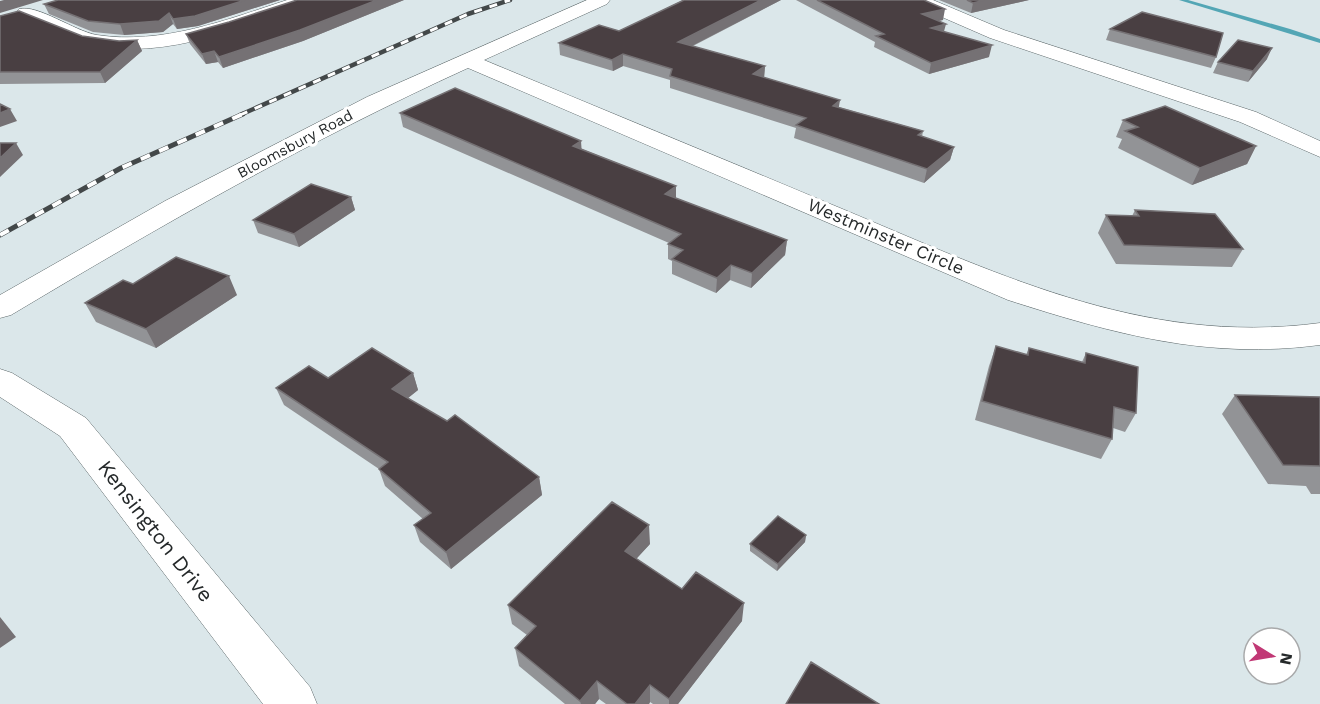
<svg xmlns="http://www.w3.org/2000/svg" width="1320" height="704" font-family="'Work Sans',sans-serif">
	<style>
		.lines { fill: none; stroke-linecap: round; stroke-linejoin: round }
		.stream { fill: #53a6b5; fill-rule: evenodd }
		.minor-casing { stroke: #5d686a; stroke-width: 1 }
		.minor { fill: #fff; fill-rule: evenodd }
		.rail-far1-casing { stroke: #434849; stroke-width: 4.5 }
		.rail-casing { stroke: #434849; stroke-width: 5 }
		.rail-far1 { stroke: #fff; stroke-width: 3; stroke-dasharray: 8; stroke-linecap: butt }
		.rail { stroke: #fff; stroke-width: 4; stroke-dasharray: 10; stroke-linecap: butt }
		.wall { fill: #929396 }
		.shaded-wall { fill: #757174 }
		.building { fill: #493f42; stroke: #757174; stroke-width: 1.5 }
		.labels { text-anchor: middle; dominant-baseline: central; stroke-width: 6; stroke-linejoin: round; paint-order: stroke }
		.far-street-label { font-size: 15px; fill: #25292a; stroke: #fff }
		.street-label { font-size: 18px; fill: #25292a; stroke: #fff }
		.near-street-label { font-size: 21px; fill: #25292a; stroke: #fff }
	</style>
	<rect width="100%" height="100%" fill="#dbe7ea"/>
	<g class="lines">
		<path class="stream" d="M 1179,0 L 1188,0 L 1290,29 L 1320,39 L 1320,43 Z"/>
		<defs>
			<path id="minor" d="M 287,0 L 313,0 L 310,4 C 243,27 168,59 96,46 C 68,41 44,28 19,17 L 16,13 L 19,9 C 38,4 74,31 97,35 C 162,45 226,20 287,0 Z
				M 587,0 L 610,0 L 607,4 L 484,60 C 599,108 714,155 828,203 C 990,270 1140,347 1320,323 L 1320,345 C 1208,360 1114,334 1008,300 L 468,68 C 310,140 160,226 11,315 L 0,318 L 0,295 L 165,201 L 367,97 Z
				M 909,0 L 933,0 L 1004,30 L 1256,112 L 1320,141 L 1320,157 L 1240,122 L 990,38 L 912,4 Z
				M 0,369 L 12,373 L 86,418 L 310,687 L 317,704 L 263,704 L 60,436 L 0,397 Z"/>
		</defs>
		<use href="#minor" class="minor-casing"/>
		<use href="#minor" class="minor"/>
		<defs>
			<path id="rail-far1" d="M 240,115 L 468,14 L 510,0"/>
			<path id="rail" d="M 0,235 L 121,168 L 243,114"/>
		</defs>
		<use href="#rail-far1" class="rail-far1-casing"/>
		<use href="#rail" class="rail-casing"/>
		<use href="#rail-far1" class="rail-far1"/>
		<use href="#rail" class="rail"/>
	</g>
	<path class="wall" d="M 280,0 L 198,26 L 177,29 L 173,24 L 163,32 L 124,35 L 93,32 L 49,14 L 44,4 Z
		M 297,0 L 404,0 L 303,41 L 223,68 L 218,62 L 206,64 L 190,44 L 186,34 L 229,22 Z
		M 683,0 L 781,0 L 693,46 L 765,66 L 764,78 L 839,107 L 923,131 L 922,137 L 954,147 L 950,160 L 924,183 L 794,138 L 796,128 L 670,88 L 670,80 L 623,66 L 613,71 L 560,55 L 559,43 L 619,31 Z
		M 796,0 L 924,0 L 943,20 L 938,21 L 944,31 L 989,57 L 929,74 L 874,47 L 875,42 Z
		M 939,0 L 1029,0 L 971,13 Z
		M 0,16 L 82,36 L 119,41 L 137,40 L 142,51 L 105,83 L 0,84 Z
		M 1110,29 L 1216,57 L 1211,68 L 1106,40 Z
		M 1267,59 L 1248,82 L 1213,73 L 1218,62 Z
		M 400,113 L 582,149 L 676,186 L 676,198 L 787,240 L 785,255 L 751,288 L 730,280 L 716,293 L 672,274 L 672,261 L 668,259 L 668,244 L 669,243 L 403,127 Z
		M 1123,120 L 1256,146 L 1247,164 L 1192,185 L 1118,148 L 1122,139 L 1116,137 Z
		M 351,197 L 355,210 L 299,247 L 258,233 L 253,220 Z
		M 1135,210 L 1243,249 L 1232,267 L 1116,264 L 1098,233 L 1106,215 L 1132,216 Z
		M 133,284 L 237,295 L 156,348 L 96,322 L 85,303 Z
		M 996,346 L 1026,355 L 1029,348 L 1082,362 L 1086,353 L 1136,413 L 1125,432 L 1113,428 L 1112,439 L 1101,459 L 975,420 L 989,366 Z
		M 413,373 L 418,390 L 408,398 L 539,477 L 542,495 L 451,569 L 420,542 L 414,525 L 423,519 L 385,486 L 379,469 L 284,405 L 276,388 L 328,378 Z
		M 1235,395 L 1320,397 L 1320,494 L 1311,494 L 1306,486 L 1268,484 L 1222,414 Z
		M 806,535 L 805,542 L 777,571 L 750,551 L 750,544 Z
		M 650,544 L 636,559 L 682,589 L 742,621 L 678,704 L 653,704 L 650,702 L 649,704 L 606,704 L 599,699 L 595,704 L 565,704 L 519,666 L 515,648 L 527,635 L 512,624 L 508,605 Z"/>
	<path class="shaded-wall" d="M 4,0 L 43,0 L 0,13 L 0,1 Z
		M 245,0 L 280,0 L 198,26 L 177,29 L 173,19 Z
		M 377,0 L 404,0 L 303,41 L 223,68 L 219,57 Z
		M 761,0 L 781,0 L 678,53 L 678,42 Z
		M 985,0 L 1029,0 L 971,13 L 973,3 Z
		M 945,9 L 943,20 L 920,25 L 922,14 Z
		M 169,13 L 173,24 L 163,32 L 124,35 L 120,24 Z
		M 946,24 L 943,35 L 931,28 Z
		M 137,40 L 142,51 L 105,83 L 100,72 Z
		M 992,45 L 989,57 L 929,74 L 931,63 Z
		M 1272,48 L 1267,59 L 1248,82 L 1253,71 Z
		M 214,51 L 218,62 L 206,64 L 202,54 Z
		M 623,54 L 623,66 L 613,71 L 612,60 Z
		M 765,66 L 764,78 L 753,74 Z
		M 840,100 L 838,112 L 833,106 Z
		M 10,109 L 17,121 L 0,127 L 0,113 Z
		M 581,141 L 582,155 L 573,146 Z
		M 16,143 L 23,155 L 0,177 L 0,158 Z
		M 1256,146 L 1247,164 L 1192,185 L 1200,168 Z
		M 954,147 L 950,160 L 924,183 L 927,169 Z
		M 676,186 L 676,200 L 665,194 Z
		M 351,197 L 355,210 L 299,247 L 294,234 Z
		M 787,240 L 785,255 L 751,288 L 752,273 Z
		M 731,265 L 730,280 L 716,293 L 717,278 Z
		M 229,276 L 237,295 L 156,348 L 146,329 Z
		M 413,373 L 418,390 L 398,406 L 392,389 Z
		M 539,477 L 542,495 L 451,569 L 446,552 Z
		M 649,525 L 650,544 L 626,570 L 625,551 Z
		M 806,535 L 805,542 L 777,571 L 778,564 Z
		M 744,603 L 742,621 L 678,704 L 669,704 L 669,699 Z
		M 0,617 L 16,637 L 0,648 Z
		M 597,681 L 599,699 L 595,704 L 581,704 L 580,701 Z
		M 650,685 L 650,702 L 649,704 L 635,704 Z"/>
	<path class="building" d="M 58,0 L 245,0 L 195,16 L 173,19 L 169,13 L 159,21 L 120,24 L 88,21 L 44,4 Z
		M 297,0 L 377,0 L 300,30 L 219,57 L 214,51 L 202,54 L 186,34 L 229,22 Z
		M 684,0 L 761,0 L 678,42 L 765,66 L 753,74 L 840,100 L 833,106 L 923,131 L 918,135 L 954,147 L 927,169 L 796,125 L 806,118 L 670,76 L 672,69 L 623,54 L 612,60 L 559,43 L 599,25 L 619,31 Z
		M 817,0 L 924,0 L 945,9 L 922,14 L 946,24 L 931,28 L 992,45 L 931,63 L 876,36 L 884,34 Z
		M 967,0 L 985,0 L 973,3 Z
		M 19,11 L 82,36 L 119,41 L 137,40 L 100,72 L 0,72 L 0,16 Z
		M 1142,12 L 1223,33 L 1216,57 L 1110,29 Z
		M 1238,40 L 1272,48 L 1253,71 L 1218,62 Z
		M 455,88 L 581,141 L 573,146 L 676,186 L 665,194 L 787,240 L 752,273 L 731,265 L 717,278 L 672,259 L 683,250 L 668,244 L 681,234 L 400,113 Z
		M 0,104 L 10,109 L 0,113 Z
		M 1165,106 L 1256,146 L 1200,168 L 1125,131 L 1138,127 L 1123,120 Z
		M 0,143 L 16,143 L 0,158 Z
		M 311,184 L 351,197 L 294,234 L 253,220 Z
		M 1135,210 L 1215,214 L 1243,249 L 1124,245 L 1106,215 L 1139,216 Z
		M 176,257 L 229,276 L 146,329 L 85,303 L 123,280 L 133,284 Z
		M 996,346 L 1028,355 L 1029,348 L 1085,363 L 1086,353 L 1138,367 L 1136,413 L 1114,407 L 1112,439 L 982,401 Z
		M 372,348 L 413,373 L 392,389 L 447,421 L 455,415 L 539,477 L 446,552 L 414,525 L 431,513 L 379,469 L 388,462 L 276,388 L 309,366 L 328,378 Z
		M 1235,395 L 1320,397 L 1320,466 L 1283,465 Z
		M 612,502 L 649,525 L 625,551 L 682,589 L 696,572 L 744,603 L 669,699 L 650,685 L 635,704 L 627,704 L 597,681 L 580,701 L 515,648 L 536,626 L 508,605 Z
		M 778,516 L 806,535 L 778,564 L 750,544 Z
		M 811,662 L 879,704 L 786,704 Z"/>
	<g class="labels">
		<g class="far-street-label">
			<text transform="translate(295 144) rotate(-28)">Bloomsbury Road</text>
		</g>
		<g class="street-label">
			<text transform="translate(886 236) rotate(23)">Westminster Circle</text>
		</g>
		<g class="near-street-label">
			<text transform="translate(156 531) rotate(52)">Kensington Drive</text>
		</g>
	</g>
	<g transform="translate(1272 656) rotate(101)"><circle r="28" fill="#ffffff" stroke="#a8a9aa" stroke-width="1.5"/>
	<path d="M0-4.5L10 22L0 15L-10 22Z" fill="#c13875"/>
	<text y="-9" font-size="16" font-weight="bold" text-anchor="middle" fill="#25292a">N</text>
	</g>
</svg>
